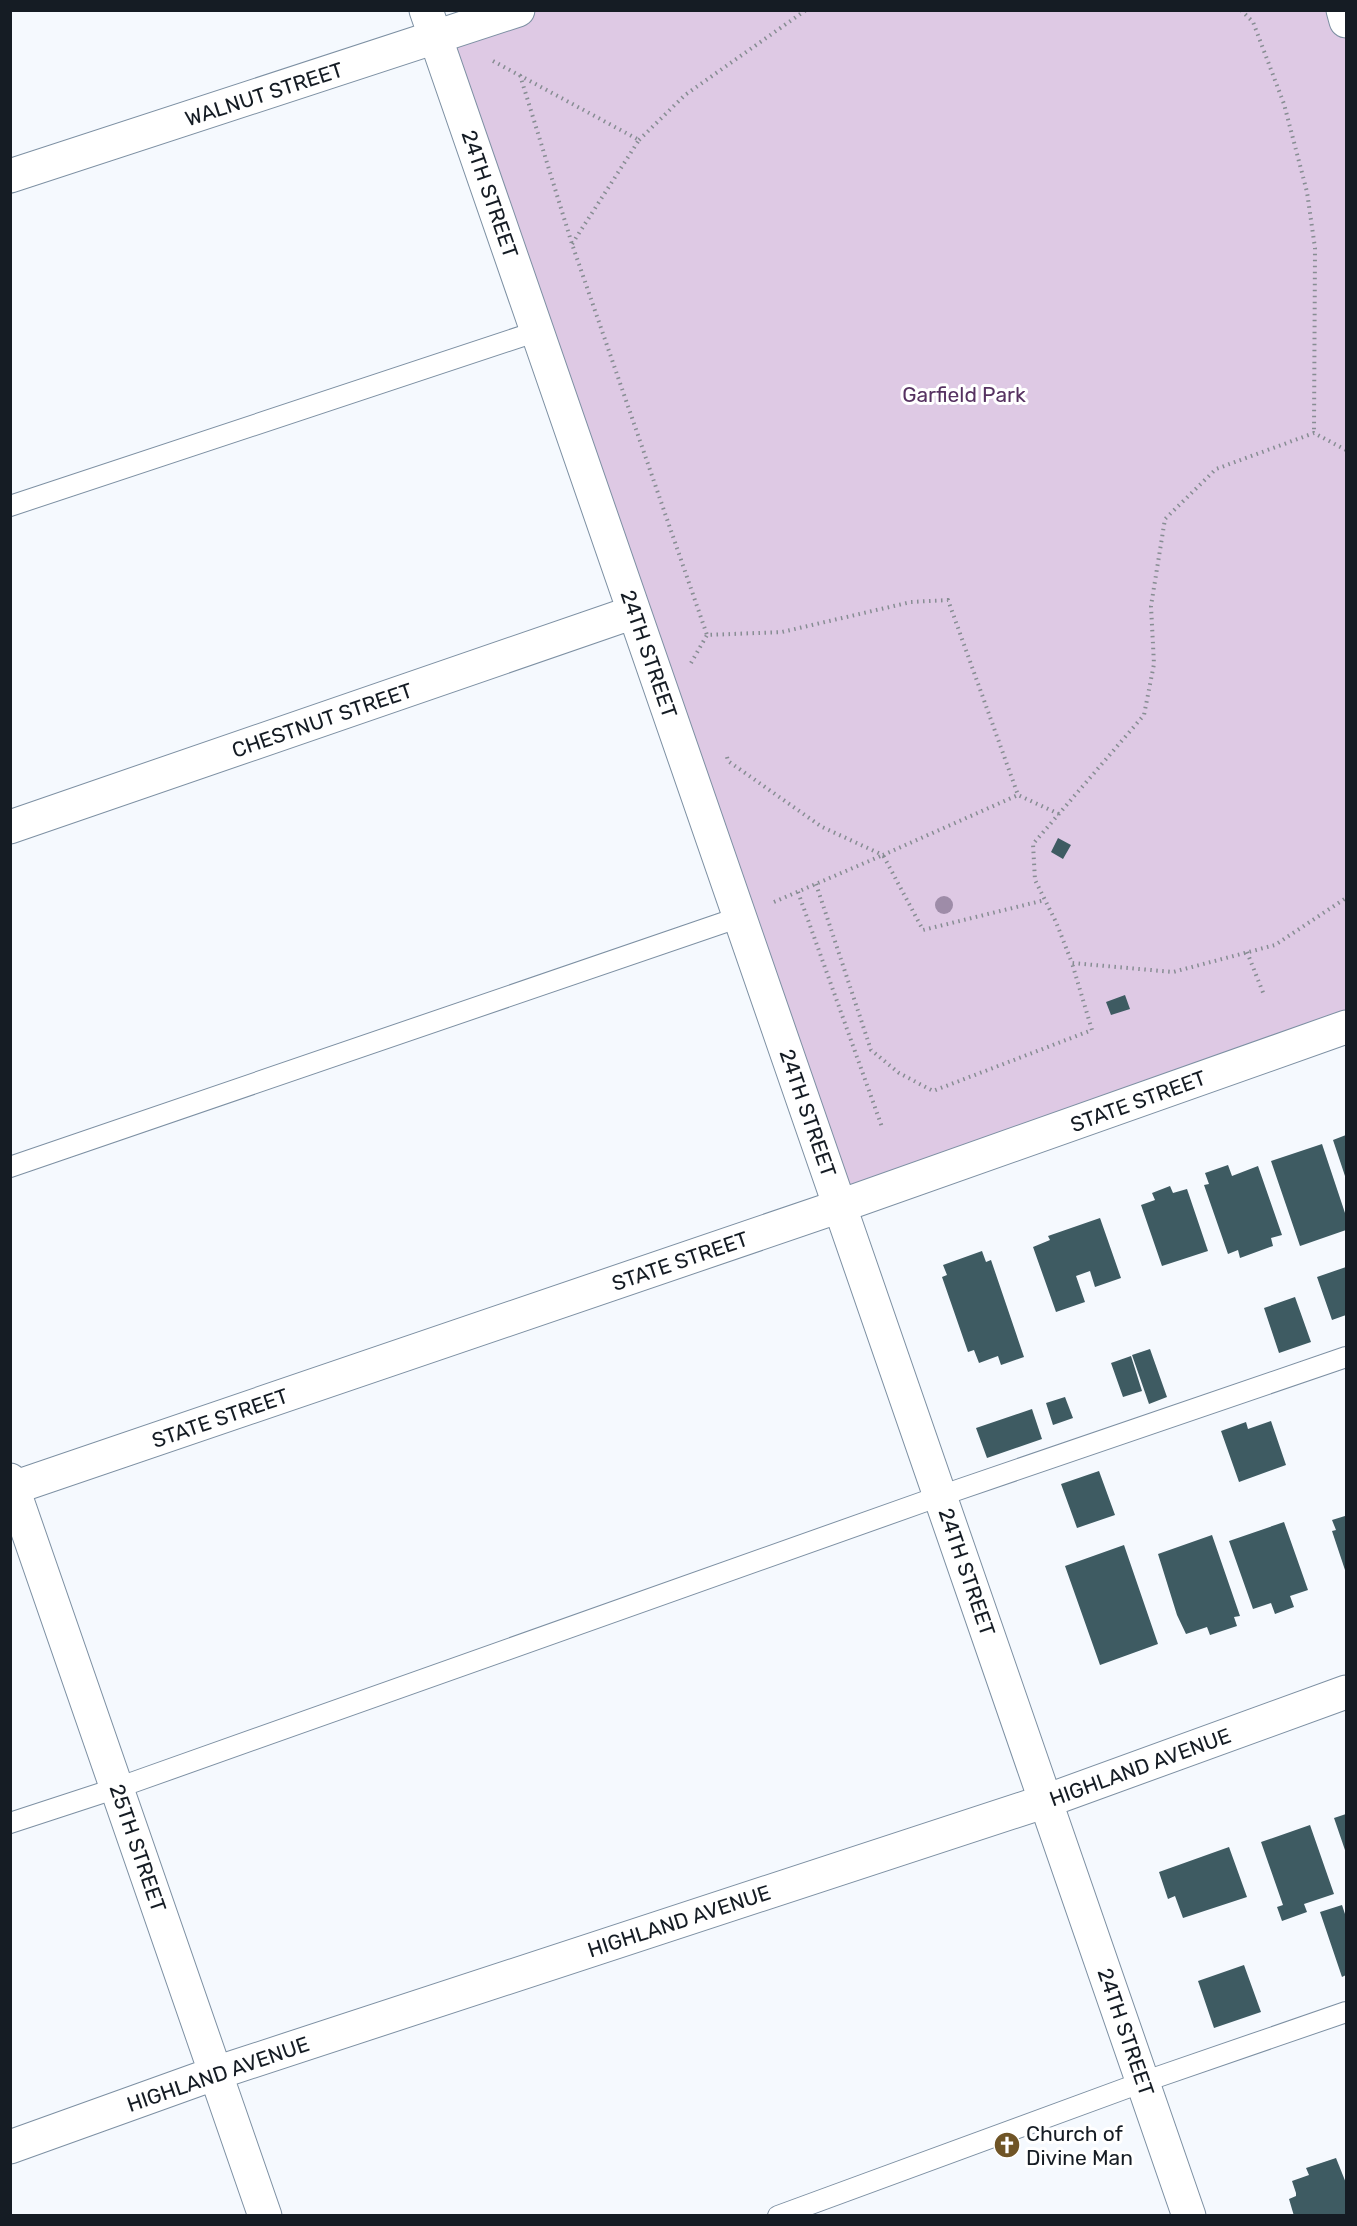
<svg xmlns="http://www.w3.org/2000/svg" width="1357" height="2226" font-family="Rubik,sans-serif">
	<style>
		.green { fill: #dec9e4 }
		.building { fill: #3e5b62 }
		.lines { fill: none; stroke-linecap: round; stroke-linejoin: round }
		.lane-casing { stroke: #7d90a3; stroke-width: 22 }
		.street-casing { stroke: #7d90a3; stroke-width: 35 }
		.secondary-casing { stroke: #7d90a3; stroke-width: 35 }
		.path { stroke: #878d93; stroke-width: 4; stroke-dasharray: 1.5 4.5; stroke-linecap: butt }
		.lane { stroke: #fff; stroke-width: 20 }
		.street { stroke: #fff; stroke-width: 33 }
		.secondary { stroke: #fff; stroke-width: 33 }
		.tree { fill: #9e8ca8 }
		.labels { text-anchor: middle; dominant-baseline: central; stroke-width: 6; stroke-linejoin: round; paint-order: stroke }
		.street-label { font-size: 21px; fill: #151c24; stroke: #fff }
		.park-label { font-size: 21px; fill: #563261; stroke: #fff }
		.poi-label { font-size: 21px; fill: #151c24; stroke: #fff; text-anchor: start }
	</style>
	<rect width="100%" height="100%" fill="#f5f9fe"/>
	<path class="green" d="M 518,10 L 1343,11 L 1346,21 L 1346,1027 L 840,1206 L 436,38 Z"/>
	<path class="building" d="M 1058,838 L 1071,845 L 1063,859 L 1051,852 Z
		M 1125,995 L 1130,1009 L 1111,1015 L 1106,1002 Z
		M 1346,1135 L 1346,1179 L 1333,1140 Z
		M 1322,1144 L 1346,1216 L 1346,1230 L 1300,1246 L 1271,1161 Z
		M 1228,1165 L 1232,1176 L 1258,1166 L 1282,1235 L 1271,1238 L 1273,1246 L 1240,1258 L 1238,1250 L 1228,1254 L 1204,1185 L 1209,1184 L 1205,1173 Z
		M 1170,1186 L 1173,1193 L 1187,1189 L 1208,1251 L 1162,1266 L 1141,1205 L 1155,1200 L 1152,1193 Z
		M 1100,1218 L 1121,1278 L 1095,1287 L 1090,1271 L 1076,1276 L 1085,1302 L 1056,1312 L 1033,1247 L 1050,1240 L 1048,1236 Z
		M 982,1251 L 986,1262 L 991,1260 L 1024,1357 L 1001,1365 L 998,1356 L 979,1363 L 974,1350 L 968,1352 L 942,1277 L 947,1275 L 943,1265 Z
		M 1346,1267 L 1346,1315 L 1332,1320 L 1317,1277 Z
		M 1295,1297 L 1311,1342 L 1279,1353 L 1264,1308 Z
		M 1150,1349 L 1167,1397 L 1149,1404 L 1132,1355 Z
		M 1131,1356 L 1142,1391 L 1123,1397 L 1111,1363 Z
		M 1065,1397 L 1073,1418 L 1053,1425 L 1046,1403 Z
		M 1032,1409 L 1042,1439 L 987,1458 L 976,1428 Z
		M 1271,1421 L 1286,1465 L 1239,1482 L 1221,1431 L 1246,1422 L 1248,1429 Z
		M 1099,1471 L 1115,1515 L 1077,1528 L 1061,1484 Z
		M 1345,1516 L 1346,1518 L 1346,1573 L 1332,1531 L 1336,1530 L 1332,1520 Z
		M 1284,1522 L 1308,1590 L 1290,1596 L 1294,1607 L 1275,1614 L 1271,1603 L 1253,1609 L 1229,1541 Z
		M 1212,1535 L 1240,1616 L 1234,1617 L 1237,1626 L 1210,1635 L 1207,1627 L 1186,1634 L 1177,1615 L 1158,1554 Z
		M 1124,1545 L 1158,1644 L 1100,1665 L 1065,1566 Z
		M 1346,1814 L 1346,1853 L 1334,1818 Z
		M 1310,1825 L 1334,1894 L 1304,1904 L 1307,1912 L 1282,1921 L 1277,1907 L 1283,1905 L 1261,1842 Z
		M 1229,1847 L 1247,1897 L 1183,1918 L 1175,1896 L 1168,1899 L 1159,1872 Z
		M 1342,1905 L 1346,1917 L 1346,1975 L 1342,1977 L 1320,1912 Z
		M 1244,1965 L 1261,2012 L 1214,2028 L 1198,1981 Z
		M 1336,2158 L 1346,2183 L 1346,2216 L 1294,2216 L 1289,2199 L 1296,2196 L 1296,2193 L 1292,2181 L 1309,2175 L 1306,2168 Z"/>
	<g class="lines">
		<defs>
			<path id="lane" d="M 10,506 L 538,331
				M 10,1167 L 740,917
				M 10,1823 L 117,1788 L 940,1496 L 1346,1357
				M 778,2216 L 1143,2082 L 1346,2012"/>
			<path id="street" d="M 426,10 L 1189,2216
				M 10,827 L 634,612
				M 10,1480 L 265,2216
				M 10,1489 L 840,1206 L 1346,1027
				M 10,2147 L 216,2073 L 1046,1801 L 1346,1692"/>
			<path id="secondary" d="M 1343,10 L 1346,21
				M 10,176 L 518,10"/>
		</defs>
		<use href="#lane" class="lane-casing"/>
		<use href="#street" class="street-casing"/>
		<use href="#secondary" class="secondary-casing"/>
		<path class="path" d="M 1241,10 L 1253,22 L 1284,104 L 1307,192 L 1315,248 L 1314,433
			M 493,61 L 639,140 L 572,244
			M 520,75 L 572,244 L 707,635 L 782,632 L 911,602 L 948,600 L 1018,795 L 1059,814
			M 639,140 L 685,95 L 806,10
			M 1346,450 L 1314,433 L 1216,469 L 1165,519 L 1151,606 L 1154,664 L 1144,715 L 1033,844 L 1035,880 L 1056,922 L 1072,963 L 1173,972 L 1275,945 L 1346,898
			M 691,663 L 707,635
			M 727,757 L 728,761 L 822,827 L 883,855 L 1018,795
			M 816,884 L 871,1050 L 899,1073 L 933,1091 L 1092,1030 L 1072,963
			M 798,892 L 882,1127
			M 774,902 L 883,855 L 923,930 L 1045,900
			M 1247,952 L 1264,995"/>
		<use href="#lane" class="lane"/>
		<use href="#street" class="street"/>
		<use href="#secondary" class="secondary"/>
	</g>
	<circle class="tree" cx="944" cy="905" r="9"/>
	<defs>
		<symbol id="church-disc" viewBox="-11 -11 22 22"><circle r="9.5" fill="#6f5426" stroke="#fff"/><path d="M-1.2-6h2.4v3.5h3.3v2.4h-3.3V6h-2.4V-.1h-3.3v-2.4h3.3Z" fill="#fff"/></symbol>
	</defs>
	<g fill-rule="evenodd">
		<use href="#church-disc" x="992" y="2130" width="30" height="30"/>
	</g>
	<g class="labels">
		<g class="street-label">
			<text transform="translate(264 94) rotate(-18)">WALNUT STREET</text>
			<text transform="translate(490 194) rotate(71)">24TH STREET</text>
			<text transform="translate(649 654) rotate(71)">24TH STREET</text>
			<text transform="translate(322 720) rotate(-19)">CHESTNUT STREET</text>
			<text transform="translate(1138 1101) rotate(-20)">STATE STREET</text>
			<text transform="translate(808 1113) rotate(71)">24TH STREET</text>
			<text transform="translate(680 1261) rotate(-19)">STATE STREET</text>
			<text transform="translate(220 1418) rotate(-19)">STATE STREET</text>
			<text transform="translate(967 1572) rotate(71)">24TH STREET</text>
			<text transform="translate(1140 1767) rotate(-20)">HIGHLAND AVENUE</text>
			<text transform="translate(138 1848) rotate(71)">25TH STREET</text>
			<text transform="translate(679 1921) rotate(-18)">HIGHLAND AVENUE</text>
			<text transform="translate(1126 2032) rotate(71)">24TH STREET</text>
			<text transform="translate(218 2074) rotate(-19)">HIGHLAND AVENUE</text>
		</g>
		<g class="park-label">
			<text x="964" y="394">Garfield Park</text>
		</g>
		<g class="poi-label">
			<text x="1026" y="2133">Church of<tspan x="1026" dy="24">Divine Man</tspan></text>
		</g>
	</g>
	<rect width="1357" height="2226" fill="none" stroke="#151c24" stroke-width="24"/>
</svg>
